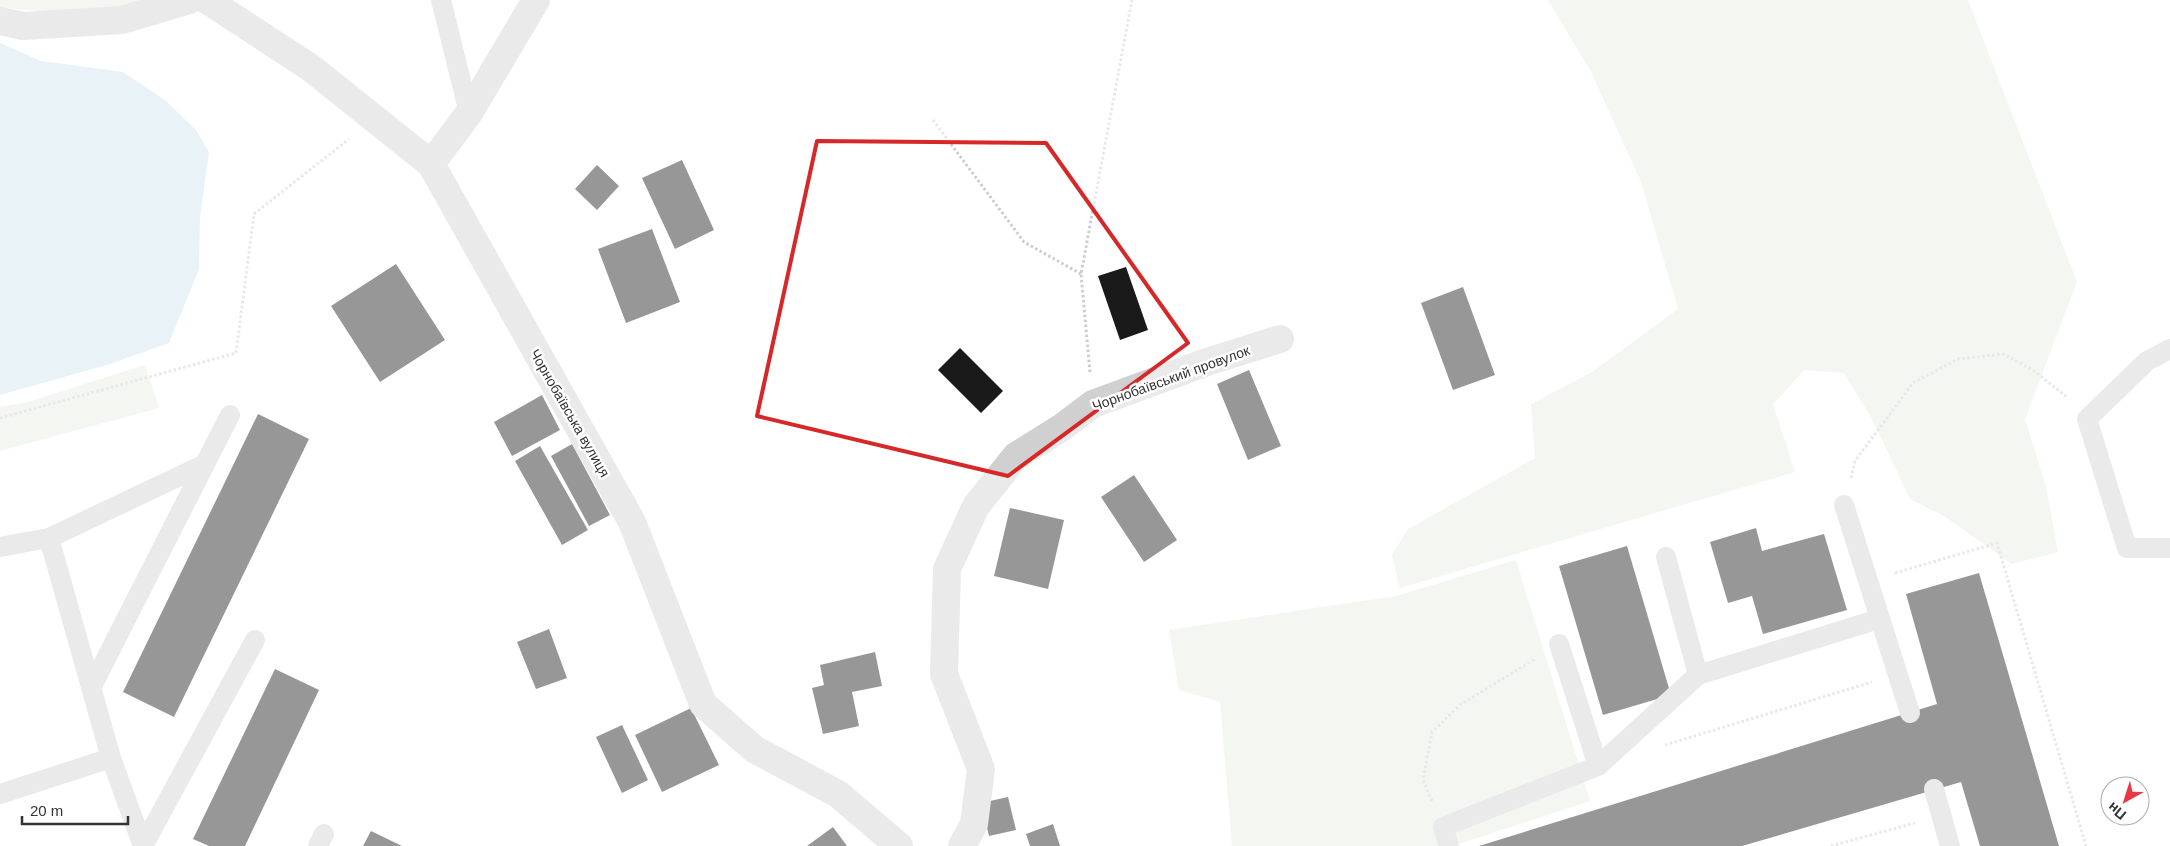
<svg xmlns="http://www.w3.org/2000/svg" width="2170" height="846" font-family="Arial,sans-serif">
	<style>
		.green { fill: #e6ecdf }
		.water { fill: #cfe2ee }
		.building { fill: #1a1a1a }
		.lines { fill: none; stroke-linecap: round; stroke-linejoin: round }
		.path { stroke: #cdcdcd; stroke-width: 3; stroke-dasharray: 2.5 2.5; stroke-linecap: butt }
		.lane { stroke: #d0d0d0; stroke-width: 20 }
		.street { stroke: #d0d0d0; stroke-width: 28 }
		.marked { fill: none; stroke: #d62828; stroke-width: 4; stroke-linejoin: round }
		.labels { text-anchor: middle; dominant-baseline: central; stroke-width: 5; stroke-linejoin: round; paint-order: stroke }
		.street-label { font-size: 14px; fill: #333; stroke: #fff }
	</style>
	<rect width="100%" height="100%" fill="#fff"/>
	<path class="green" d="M 0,0 L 144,0 C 106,15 40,13 0,7 Z
		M 1548,0 L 1968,0 L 2077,282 L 2025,419 L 2046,486 L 2058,552 L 2012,564 L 1944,516 L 1910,499 L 1872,419 L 1844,373 L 1804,370 L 1773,405 L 1795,472 L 1400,588 L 1392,555 L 1408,529 L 1535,458 L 1531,404 L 1592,372 L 1678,309 L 1641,182 L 1591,72 Z
		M 145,365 L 159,408 L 0,451 L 0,407 L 24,403 Z
		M 1516,560 L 1590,801 L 1453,846 L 1232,846 L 1220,702 L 1179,690 L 1169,630 L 1396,596 Z"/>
	<path class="water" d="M 0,43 L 41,61 L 123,72 L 165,100 L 196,130 L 209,152 L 200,217 L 199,269 L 169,343 L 110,364 L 0,395 Z"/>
	<path class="building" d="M 682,160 L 714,230 L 675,249 L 642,178 Z
		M 597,165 L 619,186 L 597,210 L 575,189 Z
		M 652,229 L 680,302 L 626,323 L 598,249 Z
		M 396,264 L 445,340 L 380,382 L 331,306 Z
		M 1126,267 L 1148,330 L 1120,340 L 1098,276 Z
		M 1463,287 L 1495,375 L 1453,390 L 1421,303 Z
		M 960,348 L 1003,391 L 981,413 L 938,370 Z
		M 1249,370 L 1281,446 L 1248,460 L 1217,384 Z
		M 542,395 L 560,430 L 512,456 L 494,422 Z
		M 258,414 L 309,439 L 174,717 L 123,692 Z
		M 572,444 L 610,515 L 589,526 L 551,456 Z
		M 540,446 L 588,530 L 562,545 L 515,461 Z
		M 1134,475 L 1177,540 L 1144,562 L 1101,497 Z
		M 1010,508 L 1064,520 L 1048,589 L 994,576 Z
		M 1756,528 L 1762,551 L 1824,534 L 1847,610 L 1763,634 L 1752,596 L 1728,603 L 1710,542 Z
		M 1627,546 L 1671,695 L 1603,715 L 1559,566 Z
		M 1979,573 L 2059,846 L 1980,846 L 1961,782 L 1742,846 L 1479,846 L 1937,704 L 1906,594 Z
		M 549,629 L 567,678 L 536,689 L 517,642 Z
		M 875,652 L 882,686 L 852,692 L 859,726 L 823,734 L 812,688 L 824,685 L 820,665 Z
		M 275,669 L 319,690 L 245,846 L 209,846 L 193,839 Z
		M 691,708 L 719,765 L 662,792 L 635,735 Z
		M 622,725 L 648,780 L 622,793 L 596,737 Z
		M 1008,797 L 1016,830 L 989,836 L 981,803 Z
		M 1053,824 L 1060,846 L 1030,846 L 1026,834 Z
		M 833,827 L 847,846 L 807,846 Z
		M 371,831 L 402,846 L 363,846 Z"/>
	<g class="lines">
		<path class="path" d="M 933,120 L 1024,242 L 1081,274
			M 1090,372 L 1081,274 L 1132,0
			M 0,418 L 236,353 L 254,214 L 349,139
			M 1851,478 L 1855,461 L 1913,383 L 1958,359 L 2003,354 L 2033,370 L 2068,398
			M 1895,573 L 1997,543 L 2086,846
			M 1665,745 L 1872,682
			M 1432,801 L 1423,780 L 1432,732 L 1460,705 L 1535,659
			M 1831,846 L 1915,823"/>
		<path class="lane" d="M 441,0 L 469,113
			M 2170,349 L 2147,361 L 2087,419 L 2127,548 L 2170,548
			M 1844,505 L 1910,713
			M 49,538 L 111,758
			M 0,547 L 49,538 L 205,464
			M 1666,557 L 1698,675
			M 1559,644 L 1598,766
			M 91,688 L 230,415
			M 1934,789 L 1950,846
			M 0,794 L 111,758 L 143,846
			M 143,846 L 255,640
			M 318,846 L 324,834
			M 1449,846 L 1443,827 L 1598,766 L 1698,675 L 1879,619"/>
		<path class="street" d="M 207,0 L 311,68 L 431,164 L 632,522 L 703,704 L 754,749 L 838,794 L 899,846
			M 0,21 L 23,26 L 122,20 L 189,0
			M 431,164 L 469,113 L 536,0
			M 962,846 L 974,824 L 981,769 L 944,674 L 947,569 L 976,506 L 1016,456 L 1061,428 L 1093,404 L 1207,362 L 1280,339"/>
	</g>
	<path d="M0 0H2170V846H0ZM 817,141 L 1046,143 L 1188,343 L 1008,476 L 757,416 Z" fill="#fff" fill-opacity=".55" fill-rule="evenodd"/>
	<path class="marked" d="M 817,141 L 1046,143 L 1188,343 L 1008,476 L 757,416 Z"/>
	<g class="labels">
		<g class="street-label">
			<text transform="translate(1171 378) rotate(-20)">Чорнобаївський провулок</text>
			<text transform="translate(570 413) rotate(60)">Чорнобаївська вулиця</text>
		</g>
	</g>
	<g transform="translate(2125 801) rotate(219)"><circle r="24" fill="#ffffff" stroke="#adadad"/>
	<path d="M0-4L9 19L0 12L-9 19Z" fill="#e63946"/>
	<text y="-8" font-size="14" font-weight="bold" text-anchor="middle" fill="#333333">Пн</text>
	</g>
	<path d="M22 816v8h106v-8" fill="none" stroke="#333333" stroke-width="2.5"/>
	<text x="30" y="816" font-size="15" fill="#333333" stroke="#ffffff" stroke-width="4" paint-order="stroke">20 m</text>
</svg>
